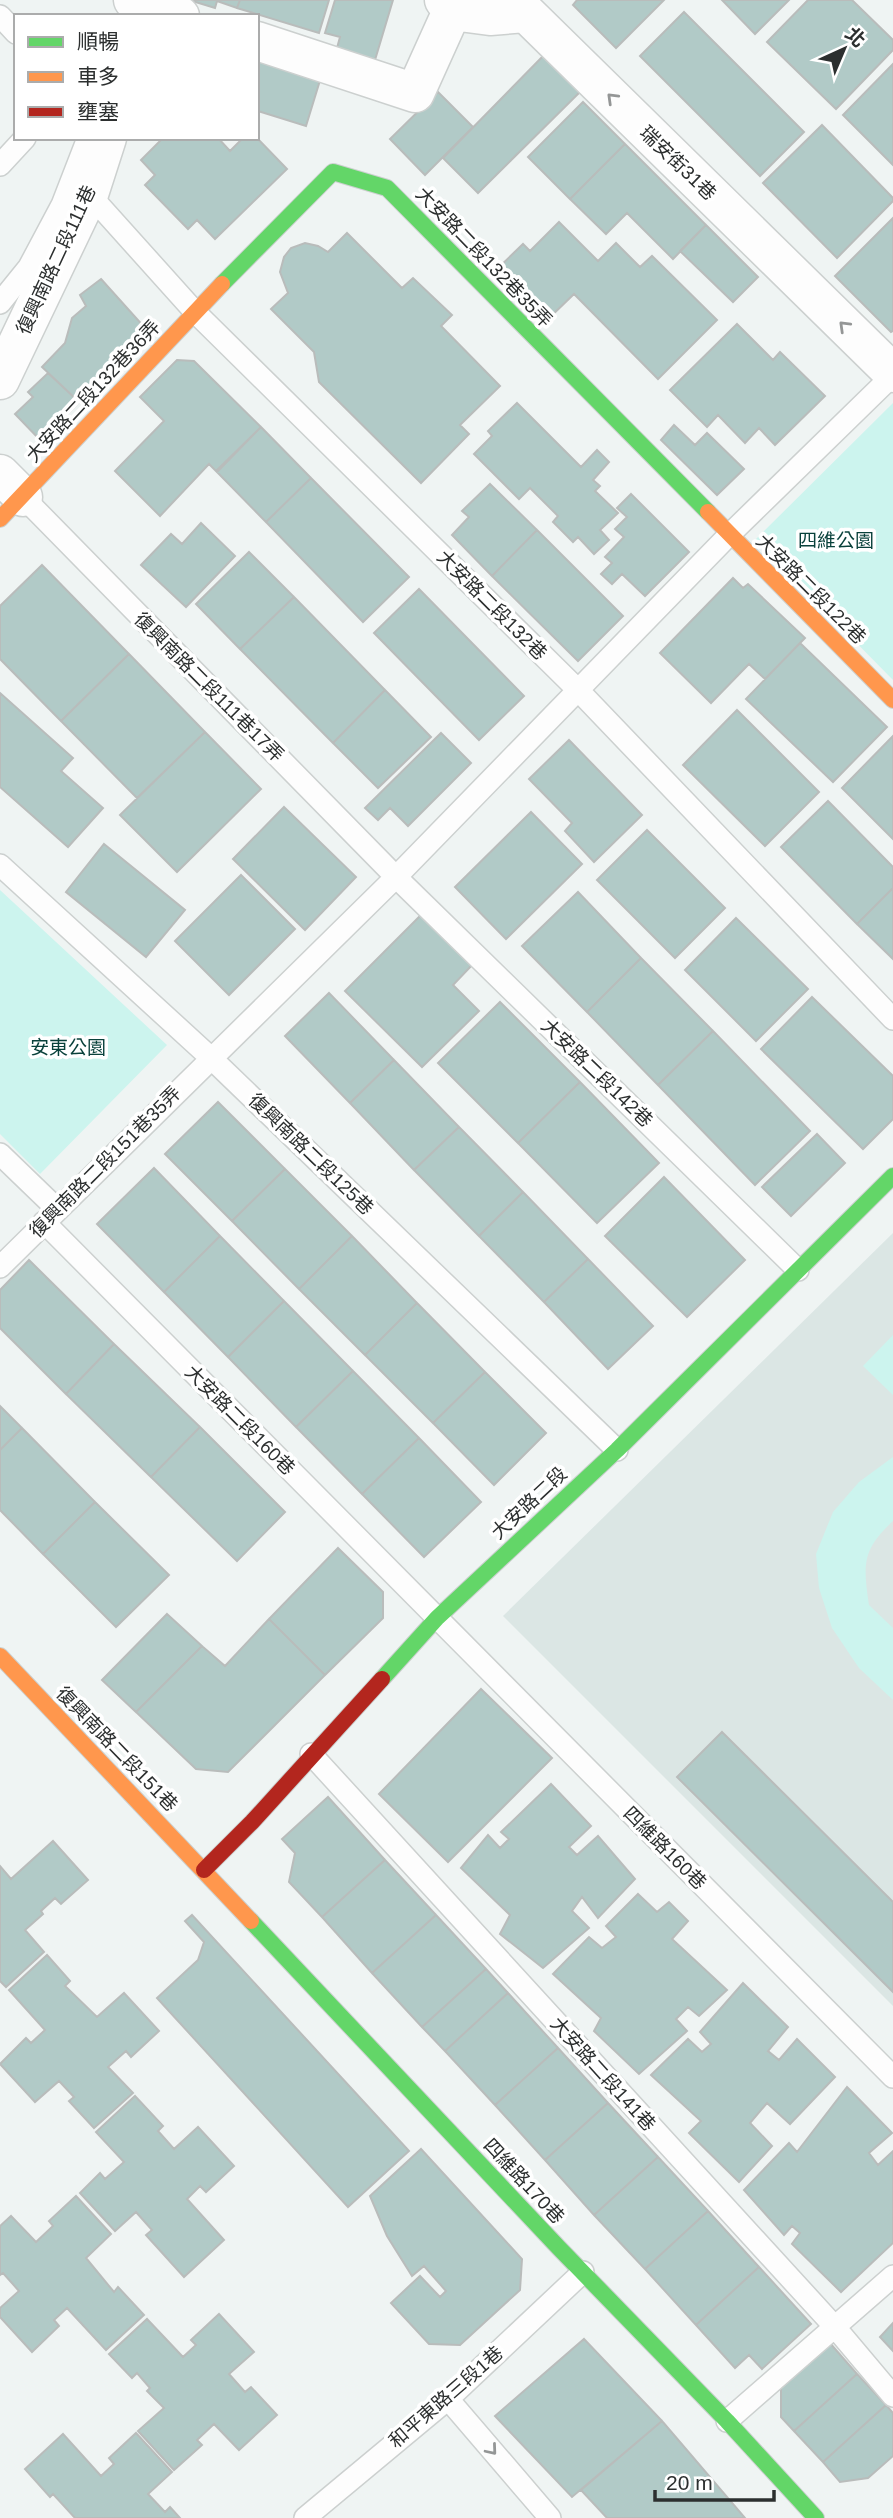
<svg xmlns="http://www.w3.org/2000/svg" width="893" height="2518" font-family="Arial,'Noto Sans TC',sans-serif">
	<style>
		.built { fill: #dbe6e4 }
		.green { fill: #ccf4ee }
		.building { fill: #b1cac7; stroke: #b9bcbb; stroke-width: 2 }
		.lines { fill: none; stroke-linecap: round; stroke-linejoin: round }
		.lane-casing { stroke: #ccd0cf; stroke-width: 24 }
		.street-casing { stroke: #ccd0cf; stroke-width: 41 }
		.fast-casing { stroke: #ccd0cf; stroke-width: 18 }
		.slow-casing { stroke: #ccd0cf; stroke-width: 18 }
		.jam-casing { stroke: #ccd0cf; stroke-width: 18 }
		.lane { stroke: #fdfdfd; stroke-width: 21 }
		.street { stroke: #fdfdfd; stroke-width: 38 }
		.fast { stroke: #63d668; stroke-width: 16 }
		.slow { stroke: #ff974d; stroke-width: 16 }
		.jam { stroke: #b3261e; stroke-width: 16 }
		.oneway { stroke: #949696 }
		.labels { text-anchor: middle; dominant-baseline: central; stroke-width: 7; stroke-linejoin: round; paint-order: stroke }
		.street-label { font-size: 19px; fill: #2c2f2f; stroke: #fff }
		.park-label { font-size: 19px; fill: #09413b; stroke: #fff }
	</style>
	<rect width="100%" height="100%" fill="#eff4f3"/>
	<path class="built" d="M 893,1233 L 893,2006 L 503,1616 Z"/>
	<path class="green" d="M 893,403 L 893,680 L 755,540 Z
		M 0,890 L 167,1045 L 40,1174 L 0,1134 Z
		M 893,1335 L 893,1395 L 863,1366 Z
		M 893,1457 L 893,1521 C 862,1550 863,1564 869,1605 L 893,1628 L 893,1700 L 859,1668 L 832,1628 L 819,1588 L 816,1554 L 833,1512 L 859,1482 Z"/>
	<path class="building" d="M 189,0 L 240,0 L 237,8 L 217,1 L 215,8 Z
		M 240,0 L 329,0 L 319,33 L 237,8 Z
		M 335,0 L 393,0 L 375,60 L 337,48 L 340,37 L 325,33 Z
		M 577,0 L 664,0 L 616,48 L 573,5 Z
		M 722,0 L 789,0 L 755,34 Z
		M 808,0 L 852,0 L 893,40 L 893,50 L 836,109 L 767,42 Z
		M 684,12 L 804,132 L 760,176 L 640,56 Z
		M 549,50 L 586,86 L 478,193 L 443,158 Z
		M 257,53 L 322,74 L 306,126 L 258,111 L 257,114 Z
		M 893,64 L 893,165 L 843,115 Z
		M 438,92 L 473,127 L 425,175 L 390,139 Z
		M 583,102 L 625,144 L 570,199 L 528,157 Z
		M 822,125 L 893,198 L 893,201 L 837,258 L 763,183 Z
		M 163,138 L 218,138 L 230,151 L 243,138 L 257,138 L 287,169 L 215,239 L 197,220 L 188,229 L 145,185 L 155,175 L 141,160 Z
		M 625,144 L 706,225 L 673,259 L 627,213 L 606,234 L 570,199 Z
		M 893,218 L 893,331 L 891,332 L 835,276 Z
		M 559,222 L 598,261 L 616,243 L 640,267 L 652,256 L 717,320 L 658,379 L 574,294 L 546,321 L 496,270 L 523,244 L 530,251 Z
		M 706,225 L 758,277 L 733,302 L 680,251 Z
		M 347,233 L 402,288 L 413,278 L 452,315 L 441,326 L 500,386 L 460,425 L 469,434 L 421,483 L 319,382 L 314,352 L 271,309 L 288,293 L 280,272 L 284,257 L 291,248 L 305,243 L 318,246 L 328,252 Z
		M 101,279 L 146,329 L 79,402 L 42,367 L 65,343 L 72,318 L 86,306 L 80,295 Z
		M 737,324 L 773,360 L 780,352 L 825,396 L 775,445 L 759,428 L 745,443 L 718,415 L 707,427 L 670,390 Z
		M 177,360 L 194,361 L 261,427 L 217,472 L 209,464 L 160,516 L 115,471 L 164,421 L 140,397 Z
		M 48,373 L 79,402 L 42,442 L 15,414 L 33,397 L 28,392 Z
		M 517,403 L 581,467 L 597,450 L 609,462 L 593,480 L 600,486 L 595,491 L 618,513 L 600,530 L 609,540 L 594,554 L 578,537 L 573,542 L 553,522 L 558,516 L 530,488 L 519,499 L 474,454 L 492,436 L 488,431 Z
		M 674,425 L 695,445 L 707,433 L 744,469 L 717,495 L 661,440 Z
		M 261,427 L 311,478 L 266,522 L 216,471 Z
		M 311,478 L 409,577 L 363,622 L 266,522 Z
		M 490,484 L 537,530 L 492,576 L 452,535 L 469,517 L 462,511 Z
		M 631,494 L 689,552 L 645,596 L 622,574 L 612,584 L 601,574 L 612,563 L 605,557 L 624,537 L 615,529 L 627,517 L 617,508 Z
		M 201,523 L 235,556 L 186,607 L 141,565 L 171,534 L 182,544 Z
		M 537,530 L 623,616 L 578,661 L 492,576 Z
		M 249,552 L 294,597 L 240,649 L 196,604 Z
		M 42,565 L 129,654 L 61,721 L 0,659 L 0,606 Z
		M 733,578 L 743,588 L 748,584 L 805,638 L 765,679 L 749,664 L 711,703 L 660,653 Z
		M 419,589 L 524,696 L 479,740 L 374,633 Z
		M 294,597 L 385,690 L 333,743 L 240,649 Z
		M 800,643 L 887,727 L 833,782 L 746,699 Z
		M 129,654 L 205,732 L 137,798 L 61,721 Z
		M 385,690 L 431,737 L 378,788 L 333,743 Z
		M 0,693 L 73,758 L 61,771 L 103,808 L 68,847 L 0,787 Z
		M 737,710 L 819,792 L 765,846 L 683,765 Z
		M 205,732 L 261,789 L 177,872 L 120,815 Z
		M 441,733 L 471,763 L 408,826 L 390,808 L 378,820 L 365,808 Z
		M 893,736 L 893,839 L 842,788 Z
		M 569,740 L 642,815 L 594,862 L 565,831 L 572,823 L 529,779 Z
		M 828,801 L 893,867 L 893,888 L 857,924 L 781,847 Z
		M 284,807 L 356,877 L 305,930 L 233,859 Z
		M 531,812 L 582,864 L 506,939 L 455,887 Z
		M 647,830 L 725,908 L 675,958 L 597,880 Z
		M 104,844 L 185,910 L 146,957 L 66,892 Z
		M 241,875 L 295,929 L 229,995 L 175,941 Z
		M 893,888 L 893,959 L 857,924 Z
		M 578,892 L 641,958 L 587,1012 L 522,946 Z
		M 423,913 L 474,963 L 453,985 L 479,1011 L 422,1067 L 345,991 Z
		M 736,918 L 808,989 L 756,1041 L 685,970 Z
		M 641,958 L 713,1031 L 658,1085 L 587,1012 Z
		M 329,993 L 394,1060 L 350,1103 L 285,1036 Z
		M 812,997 L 893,1076 L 893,1119 L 863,1149 L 761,1049 Z
		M 500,1002 L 580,1082 L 518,1143 L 438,1063 Z
		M 713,1031 L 810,1131 L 755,1185 L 658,1085 Z
		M 394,1060 L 459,1127 L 414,1170 L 350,1103 Z
		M 580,1082 L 659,1163 L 597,1223 L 518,1143 Z
		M 218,1102 L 285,1169 L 232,1221 L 165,1154 Z
		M 459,1127 L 523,1192 L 479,1236 L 414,1170 Z
		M 817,1134 L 845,1163 L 791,1216 L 762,1187 Z
		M 154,1168 L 220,1236 L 164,1292 L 97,1224 Z
		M 285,1169 L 352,1236 L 299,1289 L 232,1221 Z
		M 664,1177 L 745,1260 L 687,1317 L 605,1236 Z
		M 523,1192 L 588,1259 L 544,1302 L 479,1236 Z
		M 220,1236 L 284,1301 L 228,1357 L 164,1292 Z
		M 352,1236 L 417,1303 L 365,1355 L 299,1289 Z
		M 588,1259 L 653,1326 L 608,1369 L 544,1302 Z
		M 29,1260 L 114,1344 L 66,1394 L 0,1328 L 0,1290 Z
		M 284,1301 L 353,1371 L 296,1427 L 228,1357 Z
		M 417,1303 L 485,1372 L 433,1423 L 365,1355 Z
		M 114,1344 L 200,1427 L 151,1477 L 66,1394 Z
		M 353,1371 L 419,1438 L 362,1494 L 296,1427 Z
		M 485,1372 L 546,1433 L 494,1485 L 433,1423 Z
		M 0,1406 L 22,1428 L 0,1450 Z
		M 200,1427 L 285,1512 L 237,1561 L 151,1477 Z
		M 22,1428 L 95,1502 L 43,1554 L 0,1510 L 0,1450 Z
		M 419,1438 L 481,1502 L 424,1557 L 362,1494 Z
		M 95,1502 L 169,1575 L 116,1627 L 43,1554 Z
		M 338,1548 L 383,1592 L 383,1618 L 325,1675 L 269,1619 Z
		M 167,1614 L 202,1646 L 136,1712 L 102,1680 Z
		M 269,1619 L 325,1675 L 228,1772 L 196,1769 L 136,1712 L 202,1646 L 225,1666 Z
		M 481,1689 L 552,1758 L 448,1862 L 379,1794 Z
		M 722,1732 L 893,1902 L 893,1992 L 677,1777 Z
		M 551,1784 L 591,1826 L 569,1847 L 577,1855 L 598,1836 L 635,1879 L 598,1918 L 582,1897 L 572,1911 L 589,1928 L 543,1968 L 500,1934 L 510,1915 L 461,1868 L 488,1835 L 500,1848 L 509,1839 L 501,1832 Z
		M 328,1797 L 385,1860 L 322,1917 L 289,1882 L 295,1853 L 282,1839 Z
		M 53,1841 L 88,1880 L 61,1904 L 55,1898 L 41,1911 L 43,1914 L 25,1930 L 44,1952 L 6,1987 L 0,1981 L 0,1866 L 11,1879 Z
		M 385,1860 L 436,1915 L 372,1973 L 322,1917 Z
		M 638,1894 L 657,1912 L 669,1902 L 688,1921 L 672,1939 L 727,1990 L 699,2016 L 688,2007 L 676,2019 L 687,2031 L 639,2074 L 594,2031 L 601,2018 L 553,1974 L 589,1937 L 602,1948 L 616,1937 L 606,1926 Z
		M 192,1915 L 409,2151 L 348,2207 L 157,1998 L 198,1960 L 204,1942 L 185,1921 Z
		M 436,1915 L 486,1969 L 422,2027 L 372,1973 Z
		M 47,1955 L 70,1981 L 65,1986 L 97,2017 L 124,1993 L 159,2031 L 131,2057 L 126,2051 L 108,2067 L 133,2093 L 94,2128 L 69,2101 L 74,2097 L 59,2081 L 35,2102 L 0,2064 L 26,2038 L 31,2043 L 45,2030 L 9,1990 Z
		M 486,1969 L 508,1993 L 445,2051 L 422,2027 Z
		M 743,1983 L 788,2027 L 768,2051 L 779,2060 L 797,2039 L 835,2077 L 790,2124 L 767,2103 L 750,2123 L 772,2146 L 739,2182 L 689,2133 L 701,2121 L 651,2075 L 688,2039 L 702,2052 L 711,2044 L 700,2032 Z
		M 508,1993 L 558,2048 L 495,2105 L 445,2051 Z
		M 558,2048 L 608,2103 L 545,2160 L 495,2105 Z
		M 847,2087 L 892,2133 L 869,2153 L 878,2165 L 893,2151 L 893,2243 L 841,2292 L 792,2244 L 800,2233 L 792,2226 L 784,2235 L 744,2190 L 789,2143 L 797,2152 Z
		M 135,2096 L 163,2126 L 158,2131 L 174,2149 L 198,2127 L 234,2166 L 206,2192 L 200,2186 L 187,2199 L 224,2240 L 184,2277 L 146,2235 L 152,2230 L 136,2212 L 115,2231 L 80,2193 L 100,2173 L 105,2179 L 124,2162 L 96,2132 Z
		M 608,2103 L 658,2157 L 594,2215 L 545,2160 Z
		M 421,2149 L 522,2259 L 520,2290 L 460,2345 L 429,2344 L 391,2303 L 420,2276 L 440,2297 L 446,2291 L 424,2266 L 412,2276 L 387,2236 L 370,2196 Z
		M 658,2157 L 708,2211 L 645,2269 L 594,2215 Z
		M 76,2196 L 111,2234 L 86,2258 L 114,2292 L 118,2287 L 144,2315 L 106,2350 L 67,2308 L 54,2320 L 59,2326 L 32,2352 L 0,2317 L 0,2308 L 19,2291 L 3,2273 L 0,2275 L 0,2226 L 11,2216 L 36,2242 L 53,2226 L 49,2221 Z
		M 708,2211 L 759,2267 L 696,2325 L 645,2269 Z
		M 759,2267 L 811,2324 L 762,2369 L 749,2355 L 735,2368 L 696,2325 Z
		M 219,2314 L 254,2352 L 229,2374 L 245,2392 L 251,2387 L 277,2415 L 239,2450 L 214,2424 L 197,2440 L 202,2445 L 174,2470 L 138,2431 L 164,2408 L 147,2391 L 150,2388 L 137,2373 L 132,2378 L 109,2354 L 147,2319 L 183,2357 L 196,2345 L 191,2340 Z
		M 893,2323 L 893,2351 L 880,2337 Z
		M 584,2339 L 662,2421 L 572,2497 L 495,2416 Z
		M 829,2342 L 857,2374 L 794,2431 L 781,2417 L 781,2387 Z
		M 857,2374 L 886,2405 L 823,2462 L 794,2431 Z
		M 886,2405 L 893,2413 L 893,2456 L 868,2478 L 840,2482 L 823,2462 Z
		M 662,2421 L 745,2518 L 607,2518 L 581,2490 Z
		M 136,2433 L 172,2472 L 148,2494 L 165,2512 L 170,2507 L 180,2518 L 75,2518 L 53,2494 L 50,2497 L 25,2469 L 63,2434 L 101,2476 L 114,2464 L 109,2458 Z"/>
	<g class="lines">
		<defs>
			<path id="lane" d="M 0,16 L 16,33
				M 0,165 L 25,138
				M 89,194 L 195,312 L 578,690 L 893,1019
				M 0,303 L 29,267 L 62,205 L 88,138
				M 23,497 L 396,877 L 798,1270
				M 0,865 L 211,1058 L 617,1450
				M 0,1154 L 57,1209
				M 44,1222 L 893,2077
				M 0,1267 L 396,877 L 728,536 L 893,375
				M 311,1754 L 834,2326 L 893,2396
				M 448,2399 L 550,2518
				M 727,2421 L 893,2276
				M 305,2518 L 448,2399 L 583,2272"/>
			<path id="street" d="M 133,0 L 180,16
				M 444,0 L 452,11 L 490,16 L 526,13 L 893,373
				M 257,41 L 415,93 L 452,11
				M 0,380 L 89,194 L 107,138
				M 0,474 L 23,497"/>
			<path id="fast" d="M 222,284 L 333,172 L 387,188 L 708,512
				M 382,1679 L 437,1618 L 617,1450 L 893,1176
				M 251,1921 L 559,2248 L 727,2421 L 816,2518"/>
			<path id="slow" d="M 708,512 L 893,700
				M 0,519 L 222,284
				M 0,1656 L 251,1921"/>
			<path id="jam" d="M 204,1870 L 252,1822 L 382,1679"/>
		</defs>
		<use href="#lane" class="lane-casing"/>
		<use href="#street" class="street-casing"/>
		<use href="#fast" class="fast-casing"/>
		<use href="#slow" class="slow-casing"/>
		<use href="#jam" class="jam-casing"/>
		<use href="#lane" class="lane"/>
		<use href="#street" class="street"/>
		<use href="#fast" class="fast"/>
		<use href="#slow" class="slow"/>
		<use href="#jam" class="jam"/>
	</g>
	<defs><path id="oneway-chevron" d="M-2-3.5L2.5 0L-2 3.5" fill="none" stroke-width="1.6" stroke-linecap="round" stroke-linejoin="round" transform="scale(1.75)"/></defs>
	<g class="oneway">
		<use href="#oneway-chevron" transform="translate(612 98) rotate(-136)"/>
		<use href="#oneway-chevron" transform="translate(844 326) rotate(-136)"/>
		<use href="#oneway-chevron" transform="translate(492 2450) rotate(50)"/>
	</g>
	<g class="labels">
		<g class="street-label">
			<text transform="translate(678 163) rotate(44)">瑞安街31巷</text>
			<text transform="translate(484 257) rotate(46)">大安路二段132巷35弄</text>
			<text transform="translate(56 260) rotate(-65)">復興南路二段111巷</text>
			<text transform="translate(93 391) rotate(-47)">大安路二段132巷36弄</text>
			<text transform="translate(811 589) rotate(45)">大安路二段122巷</text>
			<text transform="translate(492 605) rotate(45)">大安路二段132巷</text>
			<text transform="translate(209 687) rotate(45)">復興南路二段111巷17弄</text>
			<text transform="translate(597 1073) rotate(44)">大安路二段142巷</text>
			<text transform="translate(311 1154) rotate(44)">復興南路二段125巷</text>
			<text transform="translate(105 1162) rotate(-45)">復興南路二段151巷35弄</text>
			<text transform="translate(240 1420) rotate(45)">大安路二段160巷</text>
			<text transform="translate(529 1503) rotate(-43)">大安路二段</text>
			<text transform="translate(117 1749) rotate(46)">復興南路二段151巷</text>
			<text transform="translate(665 1848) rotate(45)">四維路160巷</text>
			<text transform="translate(603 2074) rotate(48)">大安路二段141巷</text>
			<text transform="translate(524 2181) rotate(47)">四維路170巷</text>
			<text transform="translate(446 2397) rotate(-41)">和平東路三段1巷</text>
		</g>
		<g class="park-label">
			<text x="836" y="540">四維公園</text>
			<text x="68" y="1047">安東公園</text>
		</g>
	</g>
	<rect x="14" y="14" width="245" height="126" fill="#ffffff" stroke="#abacac" stroke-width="2"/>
	<rect x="28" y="37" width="35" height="10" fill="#63d668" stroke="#abacac" stroke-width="2"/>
	<text x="77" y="49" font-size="21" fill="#2c2f2f">順暢</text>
	<rect x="28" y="72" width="35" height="10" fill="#ff974d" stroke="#abacac" stroke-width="2"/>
	<text x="77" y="84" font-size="21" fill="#2c2f2f">車多</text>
	<rect x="28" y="107" width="35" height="10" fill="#b3261e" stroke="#abacac" stroke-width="2"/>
	<text x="77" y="119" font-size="21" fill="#2c2f2f">壅塞</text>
	<g transform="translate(844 49) rotate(44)" stroke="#ffffff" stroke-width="5" paint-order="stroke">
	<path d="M0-5L12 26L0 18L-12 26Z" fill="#2c2f2f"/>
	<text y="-10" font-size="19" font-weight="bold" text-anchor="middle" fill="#2c2f2f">北</text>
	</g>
	<path d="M655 2490v10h119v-10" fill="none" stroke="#2c2f2f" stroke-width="3.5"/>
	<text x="666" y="2490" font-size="21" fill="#2c2f2f" stroke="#ffffff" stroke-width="5" paint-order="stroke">20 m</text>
</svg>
